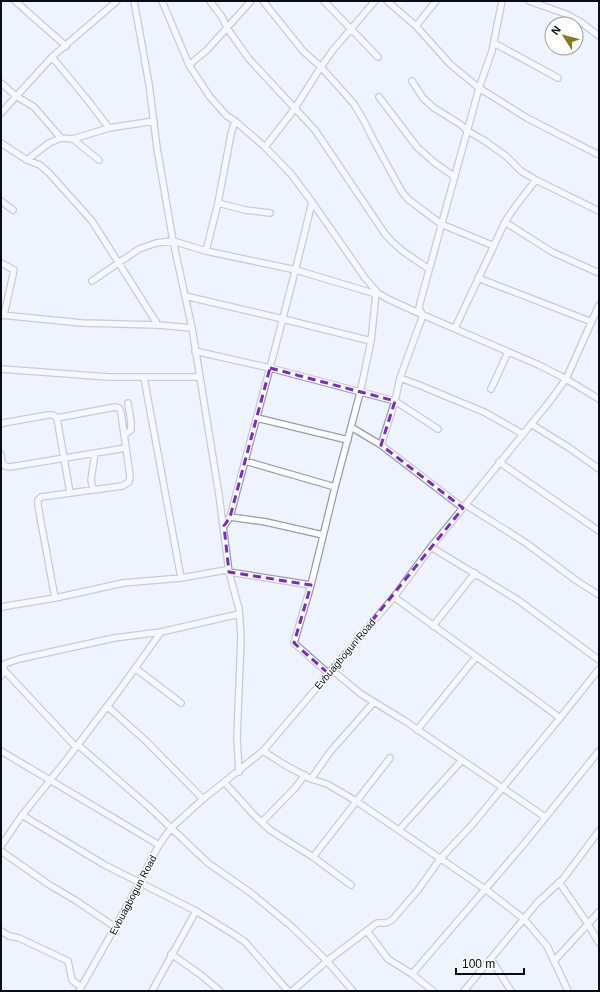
<svg xmlns="http://www.w3.org/2000/svg" width="600" height="992" font-family="Arial,sans-serif">
	<style>
		.lines { fill: none; stroke-linecap: round; stroke-linejoin: round }
		.minor-casing { stroke: #939cb4; stroke-width: 8 }
		.minor { stroke: #fff; stroke-width: 5.5 }
		.marked { fill: none; stroke: #7b2cbf; stroke-width: 3; stroke-dasharray: 8 5; stroke-linejoin: round }
		.labels { text-anchor: middle; dominant-baseline: central; stroke-width: 3; stroke-linejoin: round; paint-order: stroke }
		.street-label { font-size: 10px; fill: #0a0c15; stroke: #fff }
	</style>
	<rect width="100%" height="100%" fill="#eff3fe"/>
	<g class="lines">
		<defs>
			<path id="minor" d="M 15,1 L 66,46
				M 134,1 L 149,84 L 157,148 L 173,241 L 192,328 L 219,495 L 229,572 L 311,585
				M 162,1 L 189,65 L 210,97 L 227,116 L 235,121 L 265,147 L 291,174 L 312,202 L 365,278 L 378,293 L 388,299 L 423,315 L 539,365 L 566,379 L 599,399
				M 210,1 L 222,17 L 227,28 L 249,59 L 315,130 L 385,234 C 397,249 413,258 429,269
				M 263,1 L 303,51 L 321,67 L 354,104 L 364,121 L 374,141 L 402,192 L 409,200 L 441,224 L 494,246
				M 324,1 L 378,57
				M 387,1 L 416,26 L 450,64 L 479,88 L 527,118 L 599,155
				M 529,1 L 566,14 L 582,23 L 599,36
				M 416,26 L 436,1
				M 494,43 L 558,78
				M 52,57 L 86,98 L 109,128
				M 189,65 L 207,50 L 251,1
				M 412,81 L 423,98 L 434,108 L 460,124 L 468,131 L 485,141 L 506,156 L 521,171 L 536,180 L 599,211
				M 1,83 L 16,96 L 34,107 L 61,138
				M 379,97 L 417,147 L 435,163 L 455,177
				M 1,113 L 52,57 L 117,1
				M 73,139 L 99,160
				M 1,143 L 27,160 L 40,165 L 49,173 L 92,221 L 158,325
				M 265,147 L 293,111 L 321,67 L 333,50 L 375,1
				M 27,160 L 49,143 L 61,138 L 73,139 L 109,128 L 154,121
				M 1,201 L 13,210
				M 218,203 L 245,210 L 270,213
				M 505,222 L 552,252 L 599,273
				M 206,251 L 218,203 L 231,134 L 235,121
				M 1,263 L 14,270 L 4,315
				M 478,278 L 592,322
				M 92,281 L 139,249 L 156,243 L 173,241 L 206,251 L 296,270 L 376,294 L 377,293
				M 185,296 L 283,319 L 371,341
				M 1,315 L 82,323 L 158,325 L 192,328
				M 455,328 L 505,222 C 514,207 525,194 536,180
				M 195,351 L 270,368 L 395,401 L 438,429
				M 1,369 L 109,377 L 199,377
				M 144,378 L 181,578
				M 400,378 L 419,385 L 484,412 L 523,434
				M 491,389 L 508,352
				M 257,418 L 348,440
				M 1,424 L 3,423 L 48,415 L 53,415 L 57,418 L 70,493
				M 531,424 L 568,447 L 599,469
				M 351,427 L 381,445 L 463,508
				M 124,435 L 131,430 L 131,422 L 128,403
				M 381,445 L 395,401 L 400,378 L 423,315 L 419,309 L 420,303 L 479,88 L 492,51 L 502,1
				M 1,454 L 2,463 L 5,466 L 10,467 L 126,448
				M 245,461 L 335,487
				M 499,462 L 599,531
				M 93,489 L 91,480 L 95,453
				M 466,505 L 526,543 L 577,581 L 599,595
				M 230,517 L 266,522 L 323,535
				M 224,526 L 230,517 C 258,412 287,308 312,202
				M 431,547 L 518,600 L 599,660
				M 394,597 C 449,637 505,677 560,718
				M 55,598 L 38,506 L 38,500 L 41,497 L 122,486 L 129,482 L 130,476 L 121,413 L 119,408 L 115,407 L 57,418
				M 1,607 L 55,598 L 123,583 L 181,578 L 226,570 L 229,572 L 239,609 L 241,637 L 237,738 L 239,772
				M 433,626 L 475,573
				M 135,668 L 181,703
				M 4,670 L 76,747
				M 332,670 L 361,694 L 405,721 L 545,817
				M 329,674 L 294,643 L 311,585 L 335,487 L 360,393 L 371,341 L 376,294
				M 1,676 L 4,670 L 4,664 L 19,659 L 114,638 L 161,632
				M 107,706 L 146,741 L 203,799
				M 417,730 L 476,657
				M 78,745 L 148,806 L 208,863 L 251,893 L 291,926 L 327,961 L 353,991
				M 1,751 L 159,845
				M 263,751 L 285,765 L 311,779 L 327,784 L 356,801 L 485,889 L 524,919 L 547,946 L 568,991
				M 311,779 L 330,752 L 374,702
				M 225,783 L 254,815 L 270,830 L 313,857
				M 22,815 L 103,864 L 196,911 L 235,935 L 245,942 L 288,991
				M 262,822 L 295,788 L 305,775
				M 399,830 L 462,760
				M 1,846 L 20,818 L 67,759 L 118,692 L 161,632 L 239,614
				M 1,851 L 48,884 L 75,900 L 115,927
				M 559,882 L 588,924 L 599,943
				M 351,885 L 313,857 L 390,758
				M 1,931 L 9,936 L 19,938 L 68,961 L 72,980 L 81,987
				M 367,931 L 388,959 L 412,974 L 433,991
				M 171,954 L 201,975 L 220,991
				M 491,959 L 511,991
				M 554,961 L 599,912
				M 412,974 L 524,844 L 599,751
				M 79,991 L 127,906 L 159,845 L 171,828 L 203,799 L 263,751 L 394,597 L 431,547 L 550,401 L 566,379 L 599,305
				M 152,991 L 196,911
				M 292,991 L 327,961 L 377,923 L 386,923 L 392,920 L 418,890 L 440,859 L 471,826 L 560,718 L 599,669
				M 464,991 L 537,903 L 563,879 L 599,831"/>
		</defs>
		<use href="#minor" class="minor-casing"/>
		<use href="#minor" class="minor"/>
	</g>
	<path d="M0 0H600V992H0ZM 270,368 L 395,401 L 381,445 L 463,508 L 329,674 L 294,643 L 311,585 L 229,572 L 224,526 L 230,517 Z" fill="#eff3fe" fill-opacity=".55" fill-rule="evenodd"/>
	<path class="marked" d="M 270,368 L 395,401 L 381,445 L 463,508 L 329,674 L 294,643 L 311,585 L 229,572 L 224,526 L 230,517 Z"/>
	<g class="labels">
		<g class="street-label">
			<text transform="translate(345 654) rotate(-50)">Evbuagbogun Road</text>
			<text transform="translate(133 895) rotate(-62)">Evbuagbogun Road</text>
		</g>
	</g>
	<rect width="600" height="992" fill="none" stroke="#0a0c15" stroke-width="4"/>
	<g transform="translate(564 36) rotate(306)"><circle r="19" fill="#ffffff" stroke="#9d9ea1"/>
	<path d="M0-3L7 15L0 10L-7 15Z" fill="#87791e"/>
	<text y="-6" font-size="11" font-weight="bold" text-anchor="middle" fill="#0a0c15">N</text>
	</g>
	<path d="M456 968v6h68v-6" fill="none" stroke="#0a0c15" stroke-width="2"/>
	<text x="462" y="968" font-size="12" fill="#0a0c15" stroke="#ffffff" stroke-width="3" paint-order="stroke">100 m</text>
</svg>
